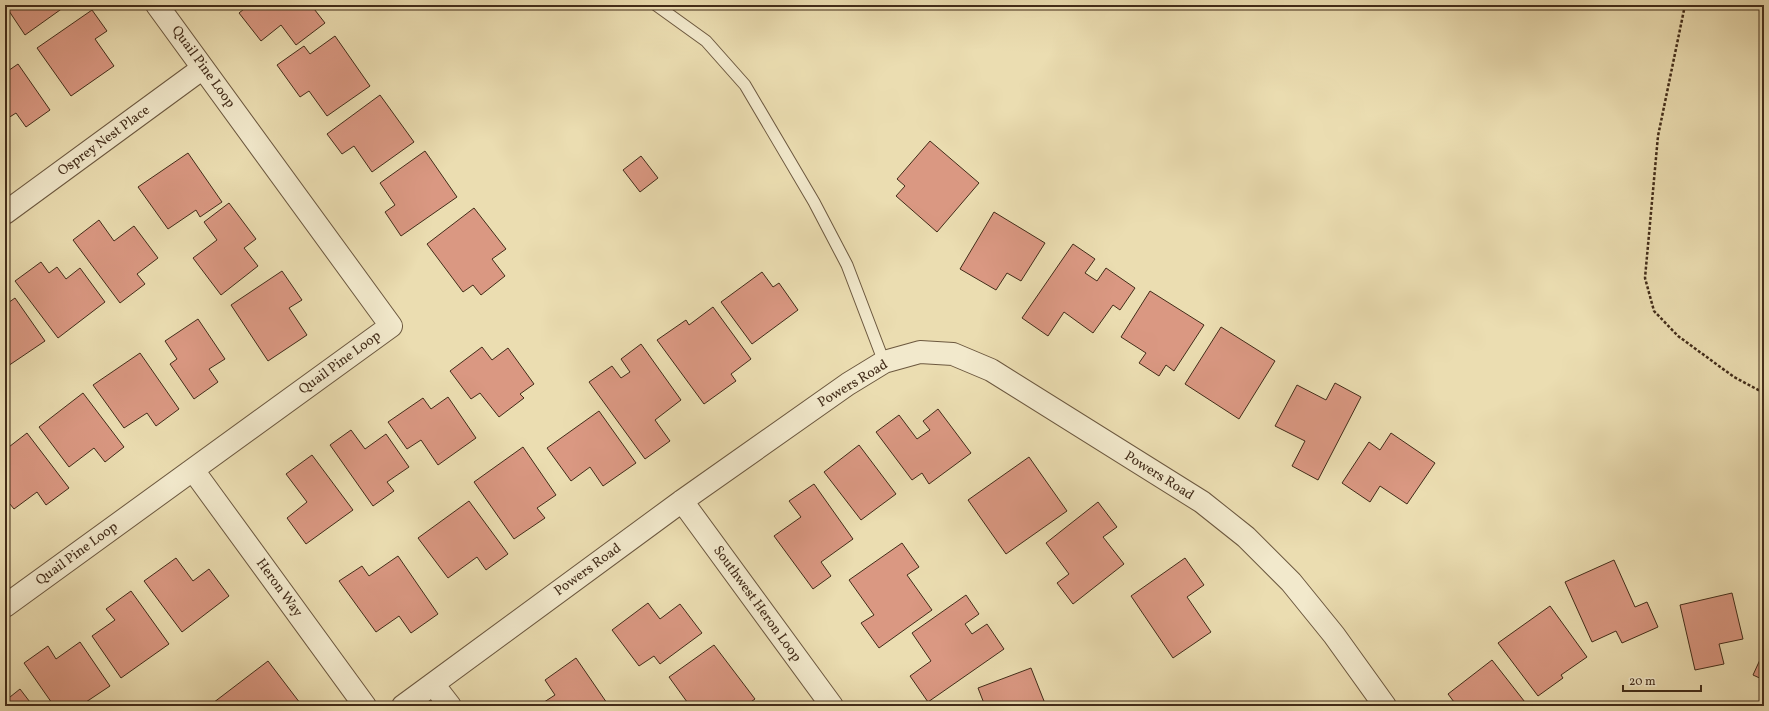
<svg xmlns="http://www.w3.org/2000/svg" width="1769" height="711" font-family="Vollkorn,serif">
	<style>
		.building { fill: #da9882; stroke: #422c19 }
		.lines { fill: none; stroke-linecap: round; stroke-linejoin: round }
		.service-casing { stroke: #6c583f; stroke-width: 13 }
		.minor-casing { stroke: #6c583f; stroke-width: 24 }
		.path { stroke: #422c19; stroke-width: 2.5; stroke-dasharray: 3 2; stroke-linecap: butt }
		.service { stroke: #f2e9cc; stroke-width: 11 }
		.minor { stroke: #f2e9cc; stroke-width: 22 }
		.labels { text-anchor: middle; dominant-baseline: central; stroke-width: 3.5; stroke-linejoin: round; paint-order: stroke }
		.street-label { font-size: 14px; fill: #422c19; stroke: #f2e9cc }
	</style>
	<rect width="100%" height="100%" fill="#ebddb1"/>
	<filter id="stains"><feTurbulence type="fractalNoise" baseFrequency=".005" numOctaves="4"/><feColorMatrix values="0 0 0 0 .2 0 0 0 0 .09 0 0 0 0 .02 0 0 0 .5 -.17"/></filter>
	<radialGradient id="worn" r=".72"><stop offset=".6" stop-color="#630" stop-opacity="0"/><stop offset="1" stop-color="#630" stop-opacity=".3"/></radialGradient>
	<path class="building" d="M 5,5 L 67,5 L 25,35 Z
		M 249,5 L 311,5 L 325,23 L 296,45 L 281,25 L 261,41 L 239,13 Z
		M 92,10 L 107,31 L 95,39 L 114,66 L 71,96 L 37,48 Z
		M 335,36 L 370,86 L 327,116 L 309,91 L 300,97 L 277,65 L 304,46 L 310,54 Z
		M 18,64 L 50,110 L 26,127 L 16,113 L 5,120 L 5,73 Z
		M 380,95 L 414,142 L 372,172 L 354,146 L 342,154 L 327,134 Z
		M 930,141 L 979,183 L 937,232 L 896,196 L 905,186 L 897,179 Z
		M 425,151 L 457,197 L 401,236 L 385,212 L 395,205 L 380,183 Z
		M 188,153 L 222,202 L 200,217 L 196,210 L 168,229 L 138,187 Z
		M 641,156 L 658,178 L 640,192 L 623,170 Z
		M 229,203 L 256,239 L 244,248 L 258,266 L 221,295 L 193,258 L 217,240 L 204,222 Z
		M 474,208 L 506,249 L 492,259 L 505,276 L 481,295 L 473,285 L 463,292 L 427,244 Z
		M 994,212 L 1045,243 L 1021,281 L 1007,273 L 996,290 L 960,269 Z
		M 99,220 L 114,241 L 134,226 L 158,258 L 137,274 L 145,284 L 120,303 L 73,240 Z
		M 1073,244 L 1095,259 L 1085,273 L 1097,281 L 1106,268 L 1135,288 L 1120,310 L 1113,305 L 1093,333 L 1064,312 L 1048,336 L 1022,318 Z
		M 41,262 L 49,273 L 57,267 L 66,279 L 80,268 L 105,302 L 58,338 L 15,281 Z
		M 282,271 L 302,300 L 289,308 L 307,335 L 268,361 L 231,305 Z
		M 762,272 L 773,287 L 779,283 L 798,310 L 752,344 L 721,302 Z
		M 1150,291 L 1204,325 L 1174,371 L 1166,365 L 1159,376 L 1139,363 L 1146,353 L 1121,337 Z
		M 15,298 L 45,341 L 5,368 L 5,305 Z
		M 713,307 L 751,359 L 731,374 L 736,381 L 704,404 L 657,340 L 686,320 L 689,325 Z
		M 198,319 L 225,359 L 209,369 L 218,382 L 194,399 L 170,364 L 177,359 L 165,341 Z
		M 1221,327 L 1275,361 L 1239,419 L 1185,384 Z
		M 641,344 L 681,400 L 655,420 L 670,441 L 645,459 L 589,382 L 612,366 L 621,378 L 630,372 L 621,359 Z
		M 482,347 L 492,360 L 508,348 L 534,384 L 520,394 L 524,398 L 499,417 L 480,393 L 471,399 L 450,371 Z
		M 140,353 L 179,409 L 156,426 L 147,413 L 124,428 L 93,385 Z
		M 1335,383 L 1361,397 L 1318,480 L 1292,466 L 1305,441 L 1275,426 L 1297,385 L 1326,400 Z
		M 83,393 L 124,447 L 105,462 L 94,448 L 69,467 L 39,427 Z
		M 448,397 L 476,438 L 438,465 L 421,440 L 407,449 L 388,422 L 423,398 L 431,409 Z
		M 938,409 L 971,453 L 929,484 L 922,473 L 912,480 L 876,432 L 899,415 L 917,439 L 930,430 L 923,421 Z
		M 599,411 L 636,463 L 603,486 L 590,467 L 571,481 L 547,448 Z
		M 351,430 L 365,449 L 386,434 L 409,467 L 387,482 L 394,491 L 373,506 L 330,445 Z
		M 27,433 L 69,488 L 46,505 L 37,492 L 14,509 L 5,498 L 5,450 Z
		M 1391,433 L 1435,463 L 1407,504 L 1380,486 L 1370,502 L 1342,483 L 1369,442 L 1380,450 Z
		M 859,445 L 896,494 L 861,520 L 824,472 Z
		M 523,447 L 556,495 L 537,508 L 545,518 L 514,539 L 474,482 Z
		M 312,455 L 353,510 L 306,544 L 287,518 L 307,502 L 286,474 Z
		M 1029,457 L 1067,511 L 1006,554 L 968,500 Z
		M 814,484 L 853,539 L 821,562 L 831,576 L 813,589 L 774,536 L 801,517 L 789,501 Z
		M 469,501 L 508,554 L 486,570 L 477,557 L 448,578 L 418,538 Z
		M 1098,502 L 1117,527 L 1103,537 L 1124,564 L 1073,604 L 1057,583 L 1069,574 L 1046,543 Z
		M 902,543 L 919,567 L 907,575 L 932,610 L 879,648 L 861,623 L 874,615 L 849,580 Z
		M 398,556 L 438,614 L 411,633 L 399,616 L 376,632 L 339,581 L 362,566 L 369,576 Z
		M 176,558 L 193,581 L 209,569 L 229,596 L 182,632 L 144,581 Z
		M 1185,558 L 1204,585 L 1187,597 L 1211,632 L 1173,658 L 1131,596 Z
		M 1614,560 L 1635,607 L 1647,602 L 1658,627 L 1622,643 L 1616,631 L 1592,642 L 1565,582 Z
		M 131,591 L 169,644 L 121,678 L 92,636 L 115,620 L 106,609 Z
		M 1732,593 L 1743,639 L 1719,644 L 1724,664 L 1695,670 L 1680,605 Z
		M 966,595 L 979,614 L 965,624 L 972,634 L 987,624 L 1004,649 L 928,702 L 910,676 L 931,661 L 912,633 Z
		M 648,603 L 660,619 L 680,604 L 702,633 L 660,664 L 654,656 L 639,666 L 612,630 Z
		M 1550,606 L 1587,657 L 1561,675 L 1563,678 L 1538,696 L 1498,643 Z
		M 80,642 L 110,686 L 80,706 L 54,706 L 24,663 L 48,646 L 56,659 Z
		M 714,645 L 755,699 L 745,706 L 690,706 L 669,677 Z
		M 1764,651 L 1764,680 L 1753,675 Z
		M 576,658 L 609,706 L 538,706 L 555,695 L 545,680 Z
		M 1492,660 L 1528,706 L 1457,706 L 1448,694 Z
		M 268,661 L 300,703 L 296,706 L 209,706 Z
		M 1031,668 L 1046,706 L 985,706 L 978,688 Z
		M 20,689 L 33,706 L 5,706 L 5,701 Z"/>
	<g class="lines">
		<defs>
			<path id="service" d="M 656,5 L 706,41 L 745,85 L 814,202 L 847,265 L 884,362"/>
			<path id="minor" d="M 5,213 L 203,68
				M 193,470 L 365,706
				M 682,501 L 832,706
				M 5,606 L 391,326 L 157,5
				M 433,684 L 450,706
				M 403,706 L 682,501 L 848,384 L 884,362 L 920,352 L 953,354 L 991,370 L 1202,502 L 1246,537 L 1291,582 L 1334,635 L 1385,706"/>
		</defs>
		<use href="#service" class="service-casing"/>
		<use href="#minor" class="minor-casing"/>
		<path class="path" d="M 1685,5 L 1658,136 L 1645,278 L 1654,311 L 1678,336 L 1734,377 L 1764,393"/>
		<use href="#service" class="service"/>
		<use href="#minor" class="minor"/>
	</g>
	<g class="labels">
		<g class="street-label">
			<text transform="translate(203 67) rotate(54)">Quail Pine Loop</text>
			<text transform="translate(104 141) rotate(-36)">Osprey Nest Place</text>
			<text transform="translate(340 363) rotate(-36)">Quail Pine Loop</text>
			<text transform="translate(853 384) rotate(-31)">Powers Road</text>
			<text transform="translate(1159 476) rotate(32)">Powers Road</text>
			<text transform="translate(77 554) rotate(-36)">Quail Pine Loop</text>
			<text transform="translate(588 570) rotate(-36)">Powers Road</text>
			<text transform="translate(279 588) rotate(54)">Heron Way</text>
			<text transform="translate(757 604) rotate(54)">Southwest Heron Loop</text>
		</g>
	</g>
	<rect width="1769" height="711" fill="none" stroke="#ebddb1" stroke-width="20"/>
	<rect x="6" y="6" width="1757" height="699" fill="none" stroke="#422c19" stroke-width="2"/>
	<rect x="10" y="10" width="1749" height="691" fill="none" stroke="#422c19"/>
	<path d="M1623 685v6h78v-6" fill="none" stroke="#422c19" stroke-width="2"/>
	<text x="1629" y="685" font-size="12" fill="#422c19" stroke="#f2e9cc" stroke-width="3" paint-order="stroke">20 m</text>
	<rect width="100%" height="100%" filter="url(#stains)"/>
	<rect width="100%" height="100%" fill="url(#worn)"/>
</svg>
